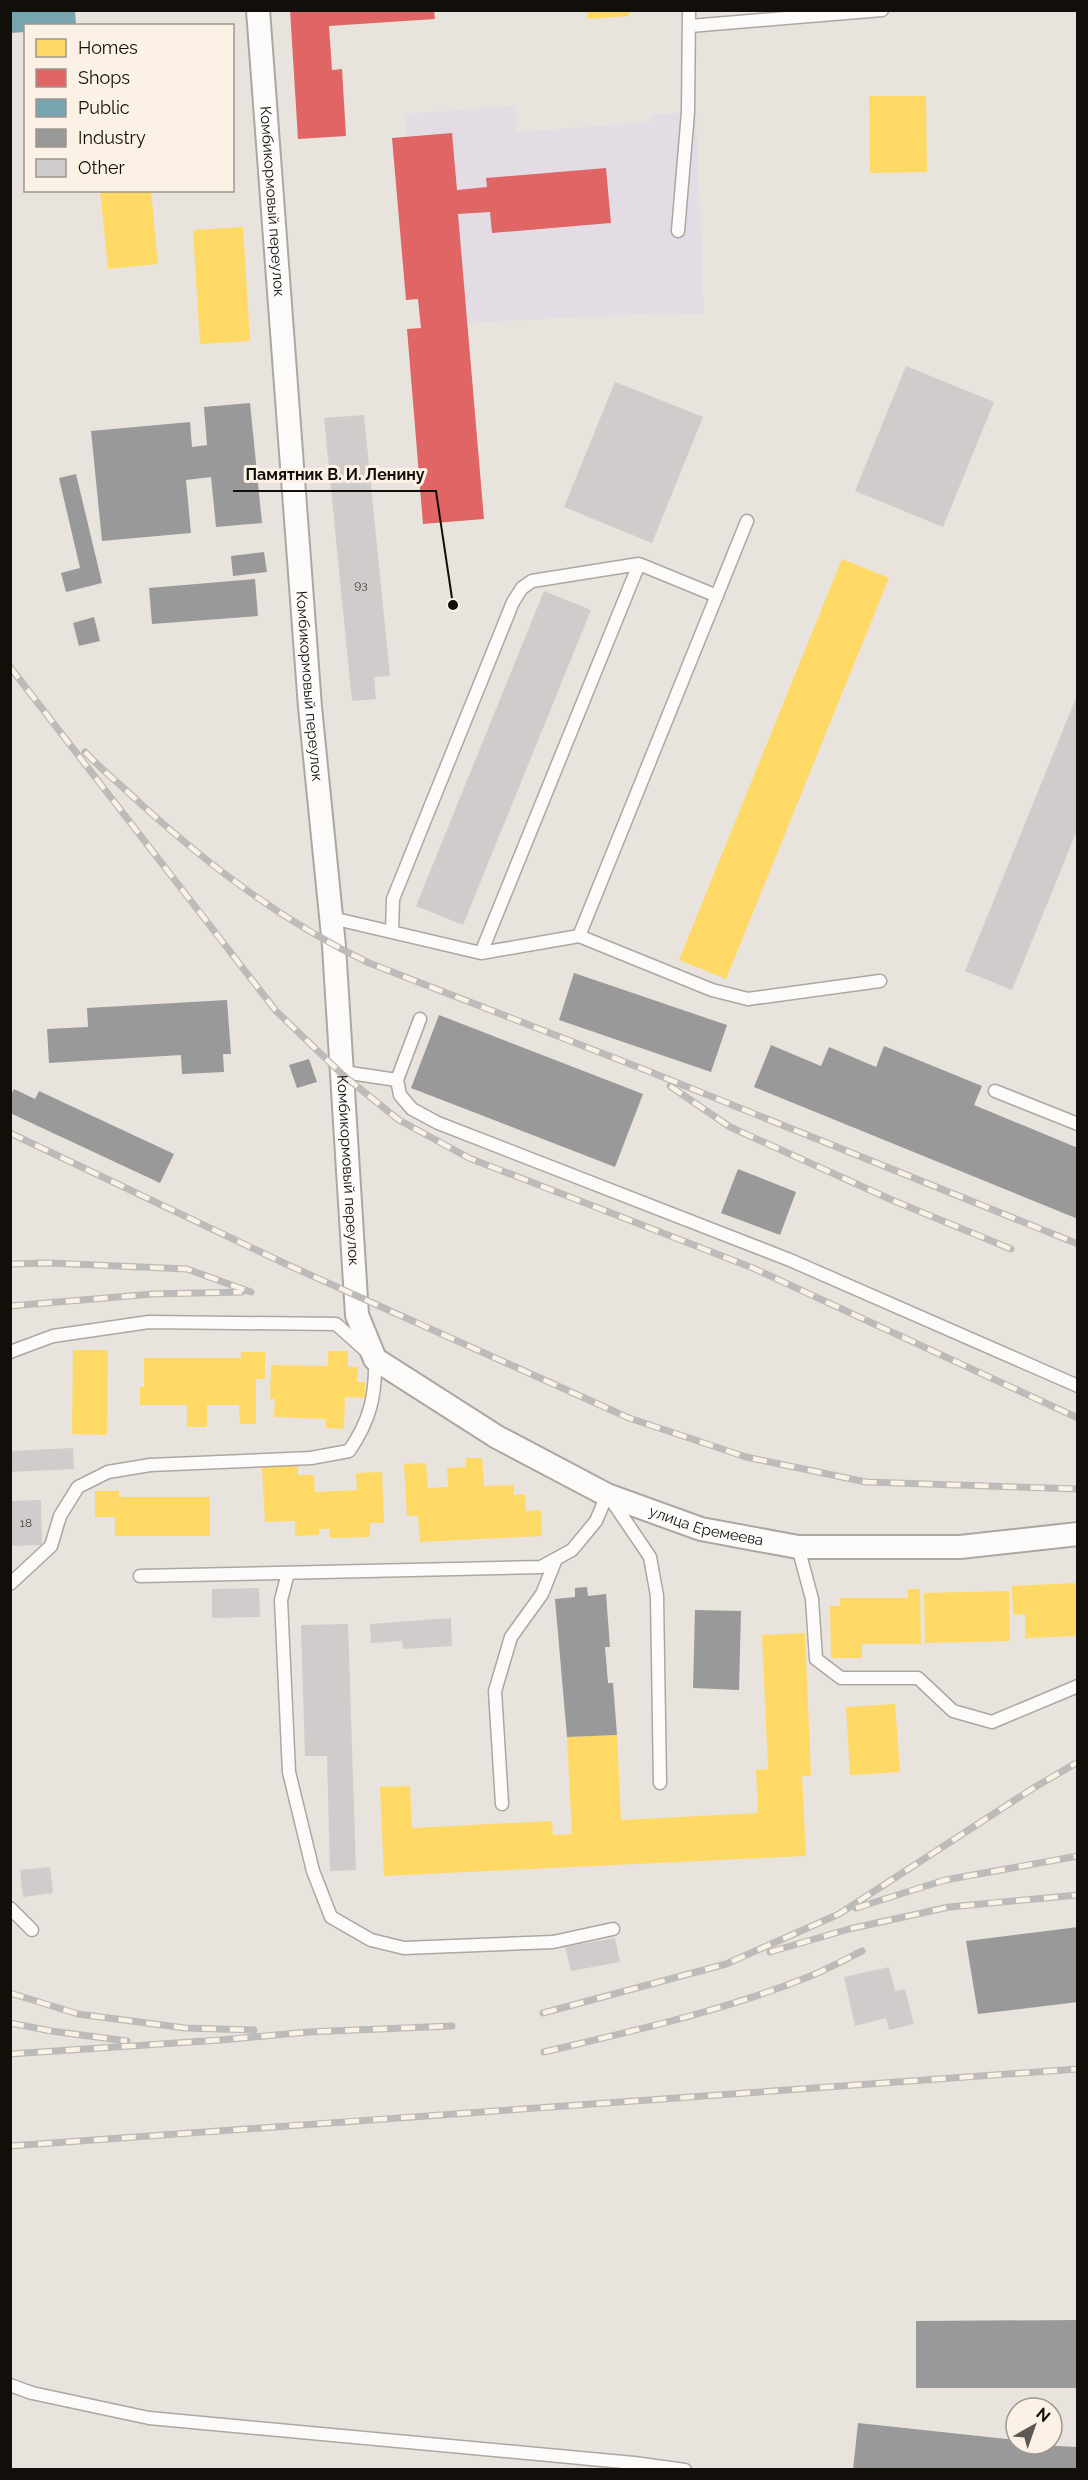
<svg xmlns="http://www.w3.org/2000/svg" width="1088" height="2480" font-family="Raleway,sans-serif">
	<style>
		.commercial { fill: #e4dce5 }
		.homes { fill: #ffd966 }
		.shops { fill: #e06666 }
		.public { fill: #76a5af }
		.industry { fill: #999 }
		.building { fill: #d0cccb }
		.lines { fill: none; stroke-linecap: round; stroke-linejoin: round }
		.lane-casing { stroke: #aba7a2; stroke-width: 15 }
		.street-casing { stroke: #aba7a2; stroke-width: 26 }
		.lane { stroke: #fcfbfa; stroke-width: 12 }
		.street { stroke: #fcfbfa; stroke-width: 22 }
		.rail-casing { stroke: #bdbbb9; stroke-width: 7 }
		.rail { stroke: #fbf1e5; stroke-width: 4.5; stroke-dasharray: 14; stroke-linecap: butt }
		.labels { text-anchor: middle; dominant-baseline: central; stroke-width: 6; stroke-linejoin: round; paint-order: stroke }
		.number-label { font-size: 12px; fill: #423f3c }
		.street-label { font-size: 15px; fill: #120f0b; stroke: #fbf1e5 }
		.leader { fill: none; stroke: #120f0b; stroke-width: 2 }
		.callout-dot { fill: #120f0b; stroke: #fbf1e5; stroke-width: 2 }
		.callout-label { font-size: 16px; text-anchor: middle; font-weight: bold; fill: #120f0b; stroke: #fbf1e5; stroke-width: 6; stroke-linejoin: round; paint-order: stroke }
	</style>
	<rect width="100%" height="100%" fill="#e9e3dd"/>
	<path class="commercial" d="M 515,106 L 517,132 L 651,122 L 651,115 L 696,111 L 704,314 L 660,313 L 468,323 L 421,328 L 418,299 L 406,300 L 392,138 L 406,137 L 404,114 Z"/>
	<path class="homes" d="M 587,10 L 629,10 L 629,16 L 588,19 Z
		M 869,96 L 926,96 L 927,172 L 870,173 Z
		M 100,190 L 151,190 L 158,264 L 108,269 Z
		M 243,227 L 250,341 L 200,344 L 193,230 Z
		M 842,559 L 889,578 L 726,979 L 679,960 Z
		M 73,1350 L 108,1350 L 107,1435 L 72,1434 Z
		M 328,1351 L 348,1351 L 348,1367 L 358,1367 L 357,1382 L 365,1382 L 365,1398 L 345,1397 L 344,1429 L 326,1428 L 326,1419 L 274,1417 L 275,1399 L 270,1399 L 271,1365 L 328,1366 Z
		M 241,1352 L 265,1352 L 265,1379 L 256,1379 L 256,1424 L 240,1424 L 239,1405 L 207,1405 L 207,1427 L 187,1427 L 187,1405 L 140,1405 L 140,1387 L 144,1387 L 144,1358 L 241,1358 Z
		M 466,1458 L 482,1458 L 484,1486 L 514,1485 L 514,1495 L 525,1494 L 526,1511 L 541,1510 L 542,1536 L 420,1542 L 418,1516 L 407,1516 L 404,1464 L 426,1463 L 428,1488 L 448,1487 L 447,1468 L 466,1467 Z
		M 298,1465 L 298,1475 L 314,1475 L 315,1492 L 357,1490 L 356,1473 L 382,1472 L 384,1523 L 370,1523 L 370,1537 L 330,1538 L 330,1529 L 319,1529 L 319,1535 L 295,1536 L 295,1521 L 265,1522 L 262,1467 Z
		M 95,1491 L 119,1491 L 119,1497 L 210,1497 L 210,1536 L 115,1536 L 115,1517 L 95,1517 Z
		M 1078,1583 L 1078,1636 L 1025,1638 L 1025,1614 L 1013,1615 L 1012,1586 Z
		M 908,1589 L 920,1589 L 921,1644 L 862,1644 L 862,1658 L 831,1658 L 830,1606 L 840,1606 L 840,1598 L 908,1598 Z
		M 1009,1591 L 1010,1641 L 925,1643 L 924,1593 Z
		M 805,1633 L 811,1776 L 802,1776 L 806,1856 L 384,1876 L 380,1787 L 410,1786 L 412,1828 L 552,1821 L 553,1835 L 572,1834 L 567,1737 L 617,1735 L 621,1820 L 758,1813 L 756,1770 L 768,1769 L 762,1635 Z
		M 895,1704 L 900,1772 L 850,1775 L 846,1707 Z"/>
	<path class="shops" d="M 290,10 L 434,10 L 435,19 L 329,26 L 332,70 L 342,69 L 346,136 L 298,139 Z
		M 452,133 L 457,190 L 487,187 L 486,178 L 606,168 L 611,223 L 492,233 L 490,212 L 458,214 L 484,519 L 423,524 L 407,329 L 421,328 L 418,299 L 406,300 L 392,138 Z"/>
	<path class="public" d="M 10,10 L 75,10 L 76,26 L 26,26 L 26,32 L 10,33 Z"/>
	<path class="industry" d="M 250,403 L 262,523 L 216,527 L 211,477 L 186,480 L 191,533 L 102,541 L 91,431 L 190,422 L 192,447 L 207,445 L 204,407 Z
		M 76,474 L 102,583 L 66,592 L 61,573 L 80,568 L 59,478 Z
		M 264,552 L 267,572 L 233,576 L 231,556 Z
		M 255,579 L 258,616 L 152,624 L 149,588 Z
		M 94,617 L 100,641 L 79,646 L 73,623 Z
		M 574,973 L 727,1025 L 711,1072 L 559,1020 Z
		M 227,1000 L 231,1054 L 223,1054 L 224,1072 L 182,1074 L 181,1055 L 49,1063 L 47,1029 L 88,1027 L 87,1008 Z
		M 439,1015 L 643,1094 L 615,1167 L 411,1088 Z
		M 771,1045 L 821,1066 L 829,1047 L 876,1067 L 884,1046 L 982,1086 L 974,1105 L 1078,1148 L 1078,1219 L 754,1087 Z
		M 309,1059 L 317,1082 L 297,1088 L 289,1065 Z
		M 14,1089 L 35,1099 L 39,1091 L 174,1154 L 160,1183 L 10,1113 L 10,1096 Z
		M 738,1169 L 796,1192 L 780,1235 L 721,1213 Z
		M 587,1587 L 588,1596 L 606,1594 L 610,1647 L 605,1647 L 608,1683 L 613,1683 L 617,1735 L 567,1737 L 555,1599 L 575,1597 L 575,1588 Z
		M 695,1610 L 741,1611 L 739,1690 L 693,1688 Z
		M 1078,1927 L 1078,2002 L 978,2014 L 966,1941 Z
		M 1078,2320 L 1078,2388 L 916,2388 L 916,2321 Z
		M 858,2423 L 1016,2440 L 1016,2444 L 1078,2447 L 1078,2470 L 853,2470 Z"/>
	<path class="building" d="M 906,366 L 994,402 L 943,527 L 855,491 Z
		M 615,382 L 703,417 L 652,543 L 564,507 Z
		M 364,415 L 390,676 L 374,677 L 376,699 L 352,701 L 324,418 Z
		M 544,591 L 591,610 L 463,925 L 416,906 Z
		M 1078,693 L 1078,828 L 1012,990 L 965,971 Z
		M 73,1448 L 74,1469 L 10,1472 L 10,1451 Z
		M 41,1500 L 42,1545 L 10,1546 L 10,1501 Z
		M 259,1588 L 260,1617 L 212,1618 L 212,1589 Z
		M 451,1618 L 452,1646 L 403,1649 L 402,1641 L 371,1643 L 370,1624 Z
		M 348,1624 L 356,1870 L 330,1871 L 327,1756 L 305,1756 L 301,1625 Z
		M 50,1867 L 53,1893 L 23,1897 L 20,1870 Z
		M 615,1938 L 620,1962 L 571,1971 L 565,1947 Z
		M 889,1967 L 895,1991 L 905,1989 L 914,2024 L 889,2030 L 886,2018 L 855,2026 L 844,1977 Z"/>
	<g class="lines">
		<defs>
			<path id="lane" d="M 690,26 L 882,10
				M 678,231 L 688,112 L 689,10
				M 332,918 L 481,953 L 579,936 L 712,990 L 748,999 L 880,981
				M 392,932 L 393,899 L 513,602 L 522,588 L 532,581 L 639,564 L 717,596
				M 579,936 L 747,521
				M 481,953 L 639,564
				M 420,1019 L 397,1080 L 400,1095 L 412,1109 L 438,1123 L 790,1260 L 1078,1386
				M 343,1072 L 397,1080
				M 995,1091 L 1078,1124
				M 10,1352 L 53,1336 L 149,1322 L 336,1324 L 375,1359 C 376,1395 370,1421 349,1451 L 311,1458 L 150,1465 L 108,1472 L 78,1487 L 60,1516 L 51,1546 L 10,1584
				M 610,1498 L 650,1557 L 657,1596 L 660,1783
				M 798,1547 L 812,1599 L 816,1659 L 841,1678 L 918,1678 L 953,1711 L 992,1722 L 1078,1686
				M 288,1573 L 281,1600 L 289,1772 L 313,1871 L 331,1917 L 371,1940 L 404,1948 L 553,1942 L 613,1929
				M 140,1576 L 541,1567 L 572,1550 L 596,1521 L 607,1495
				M 502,1804 L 495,1691 L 511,1637 L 542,1594 L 556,1559
				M 10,1908 L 32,1930
				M 10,2385 L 32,2393 L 149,2418 L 634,2463 L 685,2470"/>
			<g id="street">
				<path id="s1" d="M 258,10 L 310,707 L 334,946 L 357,1315 L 375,1359 L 497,1437 L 607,1495 L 701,1529 L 798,1547 L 960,1547 L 1078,1534"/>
			</g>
		</defs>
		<use href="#lane" class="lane-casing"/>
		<use href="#street" class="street-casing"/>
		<use href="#lane" class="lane"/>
		<use href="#street" class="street"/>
		<defs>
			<path id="rail" d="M 10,667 L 276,1011 L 343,1075 L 399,1120 L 469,1158 L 753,1268 L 1078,1418
				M 85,752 C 103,771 123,787 142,805 C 213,869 283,921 369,963 L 648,1071 L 1078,1244
				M 670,1086 L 730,1127 L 892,1200 L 1011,1249
				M 10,1133 L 288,1265 L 629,1418 L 746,1457 L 866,1482 L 1078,1489
				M 10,1264 L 50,1263 L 187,1269 L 251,1292
				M 10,1306 L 153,1294 L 242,1292
				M 856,1908 L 945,1880 L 1078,1856
				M 770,1952 L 849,1929 L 949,1907 L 1078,1895
				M 10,1993 L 78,2014 L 185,2028 L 254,2030
				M 543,2013 L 726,1964 L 839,1914 L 1035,1787 L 1078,1762
				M 10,2023 L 51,2031 L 127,2041
				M 544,2052 C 632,2031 723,2011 808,1977 C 826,1970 844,1960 862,1951
				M 10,2054 L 221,2040 L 308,2032 L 452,2026
				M 10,2146 L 1078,2069"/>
		</defs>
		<use href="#rail" class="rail-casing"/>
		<use href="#rail" class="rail"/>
	</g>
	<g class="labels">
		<g class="number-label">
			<text x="361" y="585">93</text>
			<text x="26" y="1523">18</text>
		</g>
		<g class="street-label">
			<text stroke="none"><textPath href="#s1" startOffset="192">Комбикормовый переулок</textPath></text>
			<text stroke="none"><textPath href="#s1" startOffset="678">Комбикормовый переулок</textPath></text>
			<text stroke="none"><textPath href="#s1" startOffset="1164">Комбикормовый переулок</textPath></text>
			<text stroke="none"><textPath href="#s1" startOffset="1730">улица Еремеева</textPath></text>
		</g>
	</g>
	<path class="leader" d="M453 605L436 491H233"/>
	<circle class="callout-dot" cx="453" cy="605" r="6"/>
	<g class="callout-label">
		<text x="335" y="480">Памятник В. И. Ленину</text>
	</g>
	<rect width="1088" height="2480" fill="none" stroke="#120f0b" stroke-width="24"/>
	<rect x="24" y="24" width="210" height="168" fill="#fbf1e5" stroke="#9e978e" stroke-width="1.5"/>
	<rect x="36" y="39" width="30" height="18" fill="#ffd966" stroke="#9e978e" stroke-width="1.5"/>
	<text x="78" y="54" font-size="18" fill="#120f0b">Homes</text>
	<rect x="36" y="69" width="30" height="18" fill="#e06666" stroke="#9e978e" stroke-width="1.5"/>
	<text x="78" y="84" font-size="18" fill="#120f0b">Shops</text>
	<rect x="36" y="99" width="30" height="18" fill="#76a5af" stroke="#9e978e" stroke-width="1.5"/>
	<text x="78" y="114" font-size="18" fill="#120f0b">Public</text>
	<rect x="36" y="129" width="30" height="18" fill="#999999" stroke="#9e978e" stroke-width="1.5"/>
	<text x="78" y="144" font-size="18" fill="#120f0b">Industry</text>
	<rect x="36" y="159" width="30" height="18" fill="#d0cccb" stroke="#9e978e" stroke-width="1.5"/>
	<text x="78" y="174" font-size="18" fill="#120f0b">Other</text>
	<g transform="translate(1034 2426) rotate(40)"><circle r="28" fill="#fbf1e5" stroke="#9e978e" stroke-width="1.5"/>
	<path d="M0-4.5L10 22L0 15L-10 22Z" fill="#5d5954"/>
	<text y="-9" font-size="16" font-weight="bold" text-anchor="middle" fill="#120f0b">N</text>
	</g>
</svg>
